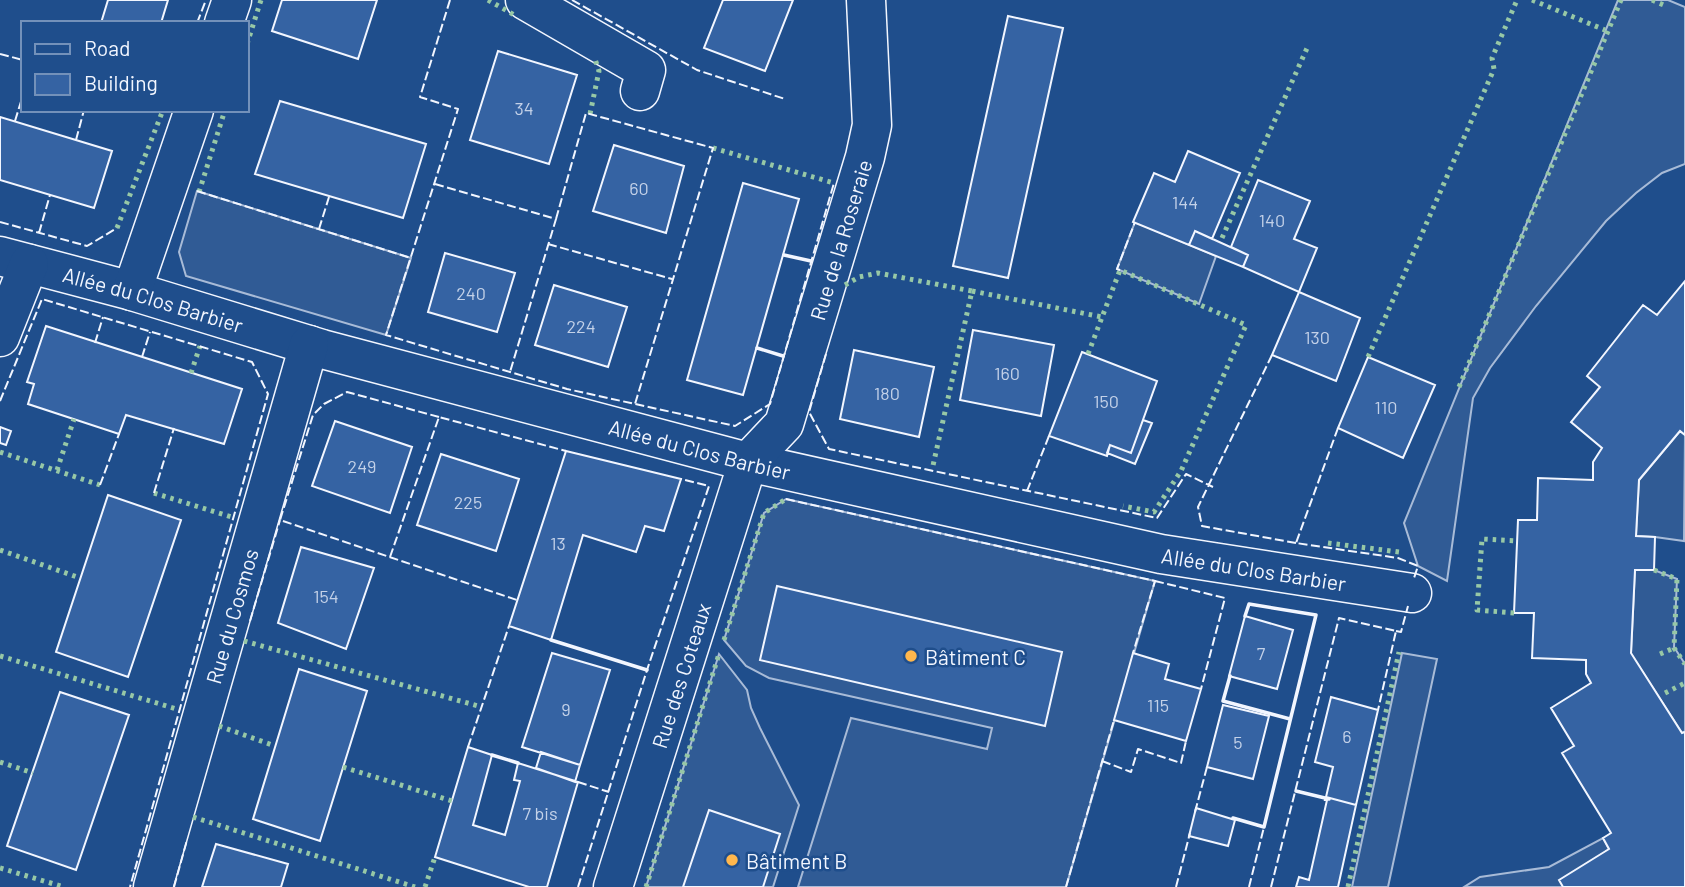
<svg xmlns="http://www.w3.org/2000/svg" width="1685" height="887" font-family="Barlow,sans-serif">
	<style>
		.built { fill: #305b95; stroke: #a8bbd7; stroke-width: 2 }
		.building { fill: #3563a3; stroke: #f2f6ff; stroke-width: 2 }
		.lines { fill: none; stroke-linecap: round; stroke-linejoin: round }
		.street-casing { stroke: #f2f6ff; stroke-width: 41 }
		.street { stroke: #1f4e8c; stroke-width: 38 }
		.hedge { stroke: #97c8a6; stroke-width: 5; stroke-dasharray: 3.5 5; stroke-linecap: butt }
		.fence { stroke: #f2f6ff; stroke-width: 2; stroke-dasharray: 9 3.5; stroke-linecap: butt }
		.wall { stroke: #f2f6ff; stroke-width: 3.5 }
		.poi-dot { fill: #ffb74d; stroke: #1f4e8c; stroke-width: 2.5 }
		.labels { text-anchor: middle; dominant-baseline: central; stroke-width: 5; stroke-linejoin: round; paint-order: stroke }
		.number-label { font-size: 18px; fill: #c3d1e8 }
		.street-label { font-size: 21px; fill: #f2f6ff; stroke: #1f4e8c }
		.poi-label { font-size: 21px; fill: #f2f6ff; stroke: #1f4e8c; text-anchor: start }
	</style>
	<rect width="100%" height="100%" fill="#1f4e8c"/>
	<path class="built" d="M 1618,0 L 1668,0 L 1685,7 L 1685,164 L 1662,173 L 1636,193 L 1606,221 L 1536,306 L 1490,368 L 1473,398 L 1447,581 L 1418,566 L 1404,523 Z
		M 197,191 L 411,258 L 386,335 L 186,276 L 179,252 Z
		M 1135,222 L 1216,256 L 1199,304 L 1117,269 Z
		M 1680,431 L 1685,435 L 1684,541 L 1655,537 L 1636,536 L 1639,480 Z
		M 786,499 L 1155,581 L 1066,887 L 798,887 L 851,718 L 987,749 L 992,728 L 769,678 L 746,666 L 724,640 L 764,513 Z
		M 1635,570 L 1654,570 L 1677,579 L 1674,647 L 1685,664 L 1685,731 L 1682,733 L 1631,654 Z
		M 1402,653 L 1437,659 L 1388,887 L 1352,887 Z
		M 719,654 L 747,690 L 751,708 L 760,728 L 799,805 L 773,887 L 646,887 Z
		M 1603,838 L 1609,849 L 1563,887 L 1464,887 L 1480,877 L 1549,867 Z"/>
	<path class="building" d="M 108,0 L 168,0 L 161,23 L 101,23 Z
		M 282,0 L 377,0 L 358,59 L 272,31 Z
		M 723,0 L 793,0 L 765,71 L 704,48 Z
		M 1008,16 L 1063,28 L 1008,278 L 953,266 Z
		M 498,51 L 577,75 L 549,164 L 470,140 Z
		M 280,101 L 426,144 L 403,218 L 255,174 Z
		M 0,117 L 112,151 L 94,208 L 0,180 Z
		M 614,145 L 684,166 L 666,233 L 593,211 Z
		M 1188,151 L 1240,173 L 1212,239 L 1195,231 L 1189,245 L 1133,222 L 1154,173 L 1175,182 Z
		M 1258,180 L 1310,201 L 1294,239 L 1317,248 L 1299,292 L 1243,267 L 1248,255 L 1231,247 Z
		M 743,183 L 799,199 L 743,395 L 687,380 Z
		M 1195,231 L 1248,255 L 1243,267 L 1189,245 Z
		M 445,253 L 515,273 L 497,332 L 428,312 Z
		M 1685,281 L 1685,435 L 1680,431 L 1639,480 L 1636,536 L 1655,537 L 1654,570 L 1635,570 L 1631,653 L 1682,733 L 1685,732 L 1685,887 L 1563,887 L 1559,880 L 1609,849 L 1603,838 L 1611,833 L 1562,753 L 1574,746 L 1551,708 L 1591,683 L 1586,674 L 1586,660 L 1532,658 L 1534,613 L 1514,613 L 1518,520 L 1537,520 L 1538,478 L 1593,480 L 1593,462 L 1602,448 L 1571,422 L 1600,387 L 1587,376 L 1643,305 L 1657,315 Z
		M 554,285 L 627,307 L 608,367 L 535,345 Z
		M 1299,292 L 1360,318 L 1336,381 L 1272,355 Z
		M 46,326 L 242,389 L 224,444 L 126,415 L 119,434 L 28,404 L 34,384 L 27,382 Z
		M 973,330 L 1054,345 L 1041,416 L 960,400 Z
		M 854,350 L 934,367 L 919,437 L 840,419 Z
		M 1082,352 L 1157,381 L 1131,453 L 1110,445 L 1107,456 L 1049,436 Z
		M 1368,357 L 1435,385 L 1403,458 L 1338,428 Z
		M 1143,420 L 1152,423 L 1135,464 L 1107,453 L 1110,445 L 1131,453 Z
		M 335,421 L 412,447 L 390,513 L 312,486 Z
		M 0,427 L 11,431 L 6,445 L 0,443 Z
		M 566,451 L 681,479 L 664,531 L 645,526 L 636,552 L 583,535 L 551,640 L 509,626 Z
		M 441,454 L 519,479 L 496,551 L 417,525 Z
		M 108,495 L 181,520 L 128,677 L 56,652 Z
		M 301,547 L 374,568 L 346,649 L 278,623 Z
		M 777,586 L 1062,652 L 1045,726 L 760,660 Z
		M 1245,616 L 1293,630 L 1277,689 L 1229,676 Z
		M 552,653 L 610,670 L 580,765 L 522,747 Z
		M 1133,653 L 1169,664 L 1165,679 L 1201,689 L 1186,741 L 1114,720 Z
		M 299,669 L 367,691 L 320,841 L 253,819 Z
		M 60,692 L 129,715 L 76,870 L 7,846 Z
		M 1331,697 L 1378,710 L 1356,805 L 1326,797 L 1333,767 L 1315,762 Z
		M 1223,705 L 1269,716 L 1253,779 L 1207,767 Z
		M 468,747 L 492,755 L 473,825 L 505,835 L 520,781 L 514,780 L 518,763 L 578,782 L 547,887 L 529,887 L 435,857 Z
		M 541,752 L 580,765 L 575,782 L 536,768 Z
		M 1326,797 L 1356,805 L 1338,887 L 1296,887 L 1299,877 L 1309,880 L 1327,800 L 1325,800 Z
		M 1196,808 L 1235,820 L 1228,846 L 1189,836 Z
		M 709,810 L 780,834 L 763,887 L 683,887 Z
		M 216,844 L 288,864 L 281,887 L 202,887 Z"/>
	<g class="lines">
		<defs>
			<g id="street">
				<path d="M 525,0 L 646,70 L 640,91"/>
				<path d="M 224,23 L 232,0"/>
				<path id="s1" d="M 0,256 L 132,291 L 322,349 L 748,462 L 1161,554 L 1412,593"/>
				<path d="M 132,291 L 194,110"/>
				<path d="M 0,337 L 29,264"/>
				<path id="s2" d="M 153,887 L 309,345"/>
				<path id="s3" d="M 613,887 L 748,462 L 784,424 L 865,157 L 872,125 L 866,0"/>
			</g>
		</defs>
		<use href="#street" class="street-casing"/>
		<use href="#street" class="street"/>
		<path class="hedge" d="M 488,0 L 516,16
			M 1532,0 L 1605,30
			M 1652,0 L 1666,6
			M 247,44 L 261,0
			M 590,114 L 599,71 L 595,59
			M 713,148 L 834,183
			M 199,192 L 225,110
			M 117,228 L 163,110
			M 1222,238 L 1308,46
			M 845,285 L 859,277 L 878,273 L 972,291 L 932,470
			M 972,291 L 1102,317
			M 1088,354 L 1120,270 L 1246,325 L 1181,471 L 1154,512 L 1123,506
			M 1368,357 L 1494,69 L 1492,58 L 1517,0
			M 191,373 L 200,346
			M 1459,387 L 1621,0
			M 0,452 L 100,485
			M 57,470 L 74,419
			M 154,493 L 235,518
			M 1328,543 L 1399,552
			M 0,550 L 80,578
			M 1654,570 L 1677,579 L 1674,648 L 1685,664
			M 1514,613 L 1477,610 L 1482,539 L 1517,541
			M 724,640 L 764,513 L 786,499
			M 244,641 L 482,707
			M 1660,654 L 1674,648
			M 0,656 L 180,710
			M 1665,693 L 1685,683
			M 219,726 L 275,746
			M 0,762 L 33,773
			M 343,767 L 452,801
			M 193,817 L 415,887
			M 0,868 L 64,887
			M 425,887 L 435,857
			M 646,887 L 719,654
			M 1348,887 L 1399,652"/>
		<path class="fence" d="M 450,0 L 420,97 L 458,109 L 386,335 L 567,389 L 735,426 L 770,404 L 834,183
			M 572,0 L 697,70 L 785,99
			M 197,23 L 206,0
			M 0,54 L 23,60
			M 15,121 L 23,95
			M 76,140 L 84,110
			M 435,184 L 556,219 L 510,372
			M 197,191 L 411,258
			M 556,219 L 586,113 L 713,148 L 635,404
			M 0,222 L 87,246 L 117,228
			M 319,229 L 329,197
			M 39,233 L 50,195
			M 548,244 L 672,279
			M 1120,270 L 1117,269 L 1135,222
			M 95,343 L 103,317
			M 826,354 L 809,412 L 829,449 L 1157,518 L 1186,474 L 1213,487
			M 1272,355 L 1198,507 L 1202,526 L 1296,543
			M 142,357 L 150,332
			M 0,401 L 42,299 L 252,362 L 268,394 L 130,887
			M 439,417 L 347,392 L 324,404 L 313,415 L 280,520 L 517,600
			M 1338,428 L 1296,543 L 1398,558 L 1418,566 L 1414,578
			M 100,485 L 119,434
			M 1027,491 L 1049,436
			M 154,493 L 174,428
			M 786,499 L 1155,581 L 1133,653
			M 390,557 L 439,417 L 566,451
			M 1155,581 L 1225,598 L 1201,689
			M 250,621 L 280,520
			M 1396,631 L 1401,632 L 1408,606
			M 468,747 L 509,626
			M 1102,761 L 1131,772 L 1138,749 L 1181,763 L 1186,741
			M 578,782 L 609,792
			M 1195,812 L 1207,767
			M 174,887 L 187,840
			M 578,887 L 647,670 L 709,486 L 681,479
			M 1066,887 L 1114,720
			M 1176,887 L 1190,833
			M 1249,887 L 1264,827
			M 1271,887 L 1339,618 L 1396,631 L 1378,710"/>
		<path class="wall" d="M 784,255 L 811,261
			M 757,348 L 783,356
			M 551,640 L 647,670
			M 1230,676 L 1223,701 L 1290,719
			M 492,755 L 518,763
			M 1296,791 L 1329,799
			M 1233,818 L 1264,827 L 1316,615 L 1249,604 L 1245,616"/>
	</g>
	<g class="poi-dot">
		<circle cx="911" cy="656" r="7"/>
		<circle cx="732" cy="860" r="7"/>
	</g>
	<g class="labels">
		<g class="number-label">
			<text x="524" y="108">34</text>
			<text x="639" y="188">60</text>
			<text x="1185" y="202">144</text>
			<text x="1272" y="220">140</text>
			<text x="471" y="293">240</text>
			<text x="581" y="326">224</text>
			<text x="1317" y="337">130</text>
			<text x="1007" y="373">160</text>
			<text x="887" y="393">180</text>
			<text x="1106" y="401">150</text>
			<text x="1386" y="407">110</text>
			<text x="362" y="466">249</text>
			<text x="468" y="502">225</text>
			<text x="558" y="543">13</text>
			<text x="326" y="596">154</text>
			<text x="1261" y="653">7</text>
			<text x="1158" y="705">115</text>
			<text x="566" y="709">9</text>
			<text x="1347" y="736">6</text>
			<text x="1238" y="742">5</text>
			<text x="540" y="813">7 bis</text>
		</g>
		<g class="street-label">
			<text stroke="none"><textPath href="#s3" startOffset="691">Rue de la Roseraie</textPath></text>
			<text stroke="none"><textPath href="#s1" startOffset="159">Allée du Clos Barbier</textPath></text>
			<text stroke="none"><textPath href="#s1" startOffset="726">Allée du Clos Barbier</textPath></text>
			<text stroke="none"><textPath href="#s1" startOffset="1293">Allée du Clos Barbier</textPath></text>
			<text stroke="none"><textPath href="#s2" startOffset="282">Rue du Cosmos</textPath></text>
			<text stroke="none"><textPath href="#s3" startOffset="222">Rue des Coteaux</textPath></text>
		</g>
		<g class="poi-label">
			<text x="925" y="656">Bâtiment C</text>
			<text x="746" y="860">Bâtiment B</text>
		</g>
	</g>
	<rect x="21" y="21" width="228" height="91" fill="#1f4e8c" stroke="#7391ba" stroke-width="2"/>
	<rect x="35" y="44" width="35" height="10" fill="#1f4e8c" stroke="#7391ba" stroke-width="2"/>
	<text x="84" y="56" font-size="21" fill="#f2f6ff">Road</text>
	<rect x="35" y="74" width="35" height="21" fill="#3563a3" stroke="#7391ba" stroke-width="2"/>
	<text x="84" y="91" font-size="21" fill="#f2f6ff">Building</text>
</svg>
